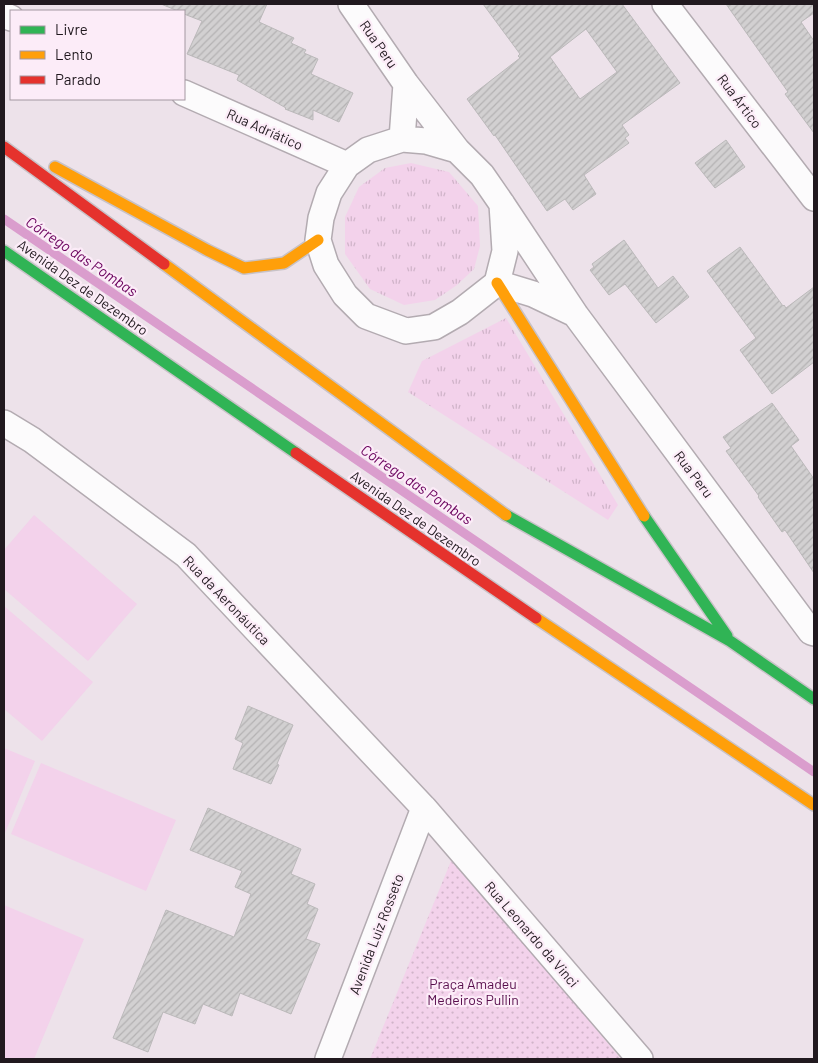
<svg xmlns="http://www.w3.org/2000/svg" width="818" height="1063" font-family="Barlow,sans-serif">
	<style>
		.grass { fill: url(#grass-tufts) }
		.park { fill: url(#park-dots) }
		.garden { fill: #f3d2eb }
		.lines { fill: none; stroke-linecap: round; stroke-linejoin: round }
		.stream { stroke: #da9dcd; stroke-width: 9 }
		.building { fill: url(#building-hatch); stroke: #bbb9ba; fill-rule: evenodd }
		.street-casing { stroke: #b3abb1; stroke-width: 28 }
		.fast-casing { stroke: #c8c2c7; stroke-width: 14 }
		.slow-casing { stroke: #c8c2c7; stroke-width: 14 }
		.jam-casing { stroke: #c8c2c7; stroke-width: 14 }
		.street { stroke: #fcfbfc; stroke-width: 25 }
		.fast { stroke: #30b455; stroke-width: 11 }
		.slow { stroke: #ff9f0a; stroke-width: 11 }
		.jam { stroke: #e5322d; stroke-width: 11 }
		.labels { text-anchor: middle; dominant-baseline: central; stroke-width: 4.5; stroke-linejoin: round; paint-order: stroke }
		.street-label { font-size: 14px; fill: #21191f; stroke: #fcecf8 }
		.park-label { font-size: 14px; fill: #570d4c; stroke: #fcecf8 }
		.water-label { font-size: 15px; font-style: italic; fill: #6a025d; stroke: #fcecf8 }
	</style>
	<defs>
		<pattern id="grass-tufts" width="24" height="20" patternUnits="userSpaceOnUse" patternTransform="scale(1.25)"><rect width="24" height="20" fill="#f3d2eb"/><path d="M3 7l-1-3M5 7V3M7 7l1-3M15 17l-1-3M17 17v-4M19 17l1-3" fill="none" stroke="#d0b4c9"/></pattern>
		<pattern id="park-dots" width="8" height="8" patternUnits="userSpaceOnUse" patternTransform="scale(1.25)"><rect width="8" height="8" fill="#f3d2eb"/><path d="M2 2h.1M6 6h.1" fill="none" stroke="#d0b4c9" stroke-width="1.8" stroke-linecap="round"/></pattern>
		<pattern id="building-hatch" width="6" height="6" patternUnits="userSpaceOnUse" patternTransform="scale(1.25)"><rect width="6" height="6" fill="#d2d0d1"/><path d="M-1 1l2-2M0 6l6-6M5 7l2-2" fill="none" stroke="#b4b2b3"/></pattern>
	</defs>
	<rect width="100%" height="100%" fill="#ede2ea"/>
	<path class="grass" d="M 411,163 L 449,172 L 478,206 L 480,246 L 474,269 L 457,285 L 435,300 L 404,305 L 370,289 L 345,254 L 345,217 L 359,187 L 385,168 Z
		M 506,318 L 618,505 L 608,520 L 408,392 L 422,361 Z"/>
	<path class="park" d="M 451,861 L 520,939 L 621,1059 L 370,1059 Z"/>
	<path class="garden" d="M 34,515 L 137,604 L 88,661 L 4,589 L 4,550 Z
		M 4,606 L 93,682 L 42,741 L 4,709 Z
		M 4,748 L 35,761 L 5,833 L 4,833 Z
		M 41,763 L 176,820 L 146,891 L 11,834 Z
		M 4,905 L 84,939 L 34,1059 L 4,1059 Z"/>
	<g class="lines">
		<path class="stream" d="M 4,219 L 814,772"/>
	</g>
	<path class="building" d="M 161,4 L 267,4 L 259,22 L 294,38 L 291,43 L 306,50 L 304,53 L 318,59 L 311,74 L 353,93 L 339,122 L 313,110 L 313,120 L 285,109 L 286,108 L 237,80 L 239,75 L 187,54 L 202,21 L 184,14 L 184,11 L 178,11 Z
		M 483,4 L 622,4 L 680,83 L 622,125 L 629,135 L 625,138 L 629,143 L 584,175 L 596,194 L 573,210 L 565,199 L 547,211 L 495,135 L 494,136 L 467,99 L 520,58 L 518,56 L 520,54 ZM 586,29 L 617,72 L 580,99 L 550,57 Z
		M 726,4 L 814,4 L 814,13 L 801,22 L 814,41 L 814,133 L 785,94 L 788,92 Z
		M 726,140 L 745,167 L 715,188 L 695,163 Z
		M 624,240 L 658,288 L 673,276 L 689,297 L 656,323 L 625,284 L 609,295 L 590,270 L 594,267 L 592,264 Z
		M 740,247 L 783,306 L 784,305 L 786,308 L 814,287 L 814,362 L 772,394 L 740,350 L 756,338 L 707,271 Z
		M 772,403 L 799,440 L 791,446 L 814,479 L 814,573 L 785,530 L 782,532 L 766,509 L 758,497 L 759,496 L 726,451 L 731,448 L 723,437 Z
		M 248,706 L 293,725 L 277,764 L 279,765 L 271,784 L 233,769 L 243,743 L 235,739 Z
		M 208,808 L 301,849 L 291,874 L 315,884 L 307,904 L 318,909 L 306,939 L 320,944 L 291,1014 L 240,993 L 232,1016 L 203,1004 L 195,1024 L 163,1012 L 148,1052 L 113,1038 L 166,910 L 234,937 L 251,894 L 235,887 L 242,871 L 190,850 Z"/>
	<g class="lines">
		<defs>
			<path id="street" d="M 351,4 L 406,84 L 457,150
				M 665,4 L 814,198
				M 4,15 L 11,18
				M 184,93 L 347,165
				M 402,139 L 406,84
				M 502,204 L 505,251 L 497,283 L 460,312 L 434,327 L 406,331 L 366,316 L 345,295 L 326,265 L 318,240 L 321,218 L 329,193 L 347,165 L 368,150 L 402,139 L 426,141 L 457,150 L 482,175 L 502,204 L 575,314 L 811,632 L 814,633
				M 497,283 L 533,294 L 575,314
				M 4,423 L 32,440 L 186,555 L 424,808 L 640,1059
				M 328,1059 L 424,808"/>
			<path id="fast" d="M 4,251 L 296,453
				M 506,515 L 730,641 L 814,699
				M 644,516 L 727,636"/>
			<path id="slow" d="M 55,167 L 207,250 L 244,268 L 284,263 L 318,240
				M 164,264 L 506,515
				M 497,283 L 644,516
				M 536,618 L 814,805"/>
			<path id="jam" d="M 4,147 L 164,264
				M 296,453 L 536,618"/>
		</defs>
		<use href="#street" class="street-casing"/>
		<use href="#fast" class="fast-casing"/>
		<use href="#slow" class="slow-casing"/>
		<use href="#jam" class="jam-casing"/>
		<use href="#street" class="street"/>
		<use href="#fast" class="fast"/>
		<use href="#slow" class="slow"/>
		<use href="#jam" class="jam"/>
	</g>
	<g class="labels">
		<g class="street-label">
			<text transform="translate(379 44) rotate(55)">Rua Peru</text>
			<text transform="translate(740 101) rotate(53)">Rua Ártico</text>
			<text transform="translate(265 129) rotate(24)">Rua Adriático</text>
			<text transform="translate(83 287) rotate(35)">Avenida Dez de Dezembro</text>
			<text transform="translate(694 474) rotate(53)">Rua Peru</text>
			<text transform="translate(416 518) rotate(35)">Avenida Dez de Dezembro</text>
			<text transform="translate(227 600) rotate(46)">Rua da Aeronáutica</text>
			<text transform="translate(376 934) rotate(-69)">Avenida Luiz Rosseto</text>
			<text transform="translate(532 934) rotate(49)">Rua Leonardo da Vinci</text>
		</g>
		<g class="park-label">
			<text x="473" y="983">Praça Amadeu<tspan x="473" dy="16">Medeiros Pullin</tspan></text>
		</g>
		<g class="water-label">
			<text transform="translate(82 256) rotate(34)">Córrego das Pombas</text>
			<text transform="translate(417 484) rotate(34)">Córrego das Pombas</text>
		</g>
	</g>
	<rect width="818" height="1063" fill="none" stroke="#21191f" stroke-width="10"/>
	<rect x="10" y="10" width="175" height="90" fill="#fcecf8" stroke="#a498a1"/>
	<rect x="20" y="26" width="25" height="8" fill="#30b455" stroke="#a498a1"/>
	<text x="55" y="35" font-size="15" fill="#21191f">Livre</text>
	<rect x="20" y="51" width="25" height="8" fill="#ff9f0a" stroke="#a498a1"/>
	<text x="55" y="60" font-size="15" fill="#21191f">Lento</text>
	<rect x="20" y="76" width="25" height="8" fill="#e5322d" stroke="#a498a1"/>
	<text x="55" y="85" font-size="15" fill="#21191f">Parado</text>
</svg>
